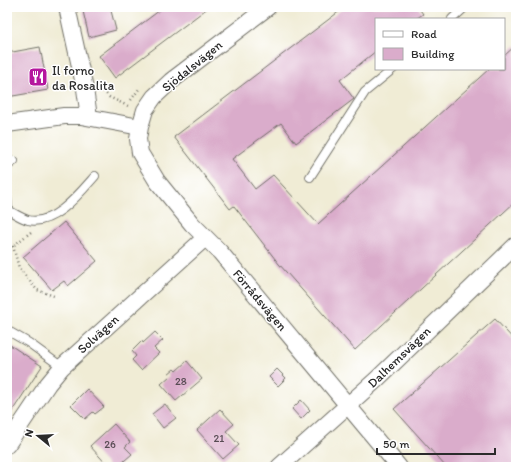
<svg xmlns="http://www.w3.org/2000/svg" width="523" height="474" font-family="Itim,sans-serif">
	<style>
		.building { fill: #daaccb }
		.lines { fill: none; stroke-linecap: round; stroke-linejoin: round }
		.lane-casing { stroke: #706f66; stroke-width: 10 }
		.street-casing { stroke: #706f66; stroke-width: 18 }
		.path { stroke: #706f66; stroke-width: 2.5; stroke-dasharray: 1 3; stroke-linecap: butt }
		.lane { stroke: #fff; stroke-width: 8 }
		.street { stroke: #fff; stroke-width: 16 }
		.labels { text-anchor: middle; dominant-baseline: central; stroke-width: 3; stroke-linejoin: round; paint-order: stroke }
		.number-label { font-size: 11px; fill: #574b53 }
		.street-label { font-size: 13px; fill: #2b2b2b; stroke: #fff }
		.poi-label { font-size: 13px; fill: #2b2b2b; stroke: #fff; text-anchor: start }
	</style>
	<rect width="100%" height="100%" fill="#fff"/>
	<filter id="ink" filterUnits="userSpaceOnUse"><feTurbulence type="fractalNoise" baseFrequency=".025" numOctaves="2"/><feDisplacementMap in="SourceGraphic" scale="8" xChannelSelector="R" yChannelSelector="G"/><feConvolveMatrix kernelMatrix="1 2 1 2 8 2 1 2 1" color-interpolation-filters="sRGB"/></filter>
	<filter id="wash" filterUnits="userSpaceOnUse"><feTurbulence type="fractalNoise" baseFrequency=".012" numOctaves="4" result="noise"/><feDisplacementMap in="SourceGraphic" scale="16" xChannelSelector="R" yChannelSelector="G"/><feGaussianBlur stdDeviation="0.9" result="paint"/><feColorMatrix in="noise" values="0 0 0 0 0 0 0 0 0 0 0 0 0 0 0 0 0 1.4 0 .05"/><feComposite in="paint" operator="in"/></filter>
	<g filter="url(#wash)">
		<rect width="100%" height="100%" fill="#f0ecd5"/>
		<g id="blocks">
			<path class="building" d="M 82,7 L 110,7 L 116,30 L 89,37 Z
				M 164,7 L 209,7 L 115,78 L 99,56 Z
				M 345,7 L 418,7 L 423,14 L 416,19 L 376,19 L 376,51 L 340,80 L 354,99 L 296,143 L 281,123 L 232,159 L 255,189 L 273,175 L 318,224 L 489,69 L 504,69 L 504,56 L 516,45 L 516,201 L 355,350 L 279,264 L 234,206 L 230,209 L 174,137 Z
				M 40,47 L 48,90 L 7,97 L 7,53 Z
				M 64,222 L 97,261 L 68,286 L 64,281 L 52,290 L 23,257 Z
				M 495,319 L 516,342 L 516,467 L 446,467 L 394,409 Z
				M 155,332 L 163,340 L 154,348 L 159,353 L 141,370 L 132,360 L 136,356 L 132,351 L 142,341 L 143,343 Z
				M 7,343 L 42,366 L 7,419 Z
				M 187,361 L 202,379 L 176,401 L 161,384 L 170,376 L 168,374 L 174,369 L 176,371 Z
				M 277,369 L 286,378 L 278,386 L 269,377 Z
				M 87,389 L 104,407 L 95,414 L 93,412 L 85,419 L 71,405 Z
				M 301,400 L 310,410 L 301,419 L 292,409 Z
				M 165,404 L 176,418 L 163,428 L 152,414 Z
				M 220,409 L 234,424 L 226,431 L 239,445 L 223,459 L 197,430 Z
				M 114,424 L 130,442 L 125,447 L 132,454 L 117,467 L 109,467 L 90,446 Z"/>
		</g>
	</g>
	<g filter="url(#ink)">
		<use href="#blocks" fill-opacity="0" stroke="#706f66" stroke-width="1"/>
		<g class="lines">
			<defs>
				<path id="lane" d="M 452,19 L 465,7
					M 7,166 L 14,161
					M 310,177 L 365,92 L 393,69
					M 7,197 L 8,210 C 14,213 21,218 28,220 C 54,226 80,193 95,176
					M 7,332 L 10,332 L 29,343 L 62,367"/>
				<path id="street" d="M 67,7 L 85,89 L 89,117
					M 268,7 L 171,81 L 154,97 L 145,110 L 140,127 L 138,139 L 140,153 L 157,181 L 192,224 L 220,252 L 399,467
					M 7,124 L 64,116 L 81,116 L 140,127
					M 7,445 L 48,384 L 62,367 L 205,238
					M 279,467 L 376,380 L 516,245"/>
			</defs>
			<use href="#lane" class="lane-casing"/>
			<use href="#street" class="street-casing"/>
			<path class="path" d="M 101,88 L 109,97 L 128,106 L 129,104
				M 131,100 L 139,89
				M 13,246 L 19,268 L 37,290 L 54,296
				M 7,248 L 13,246 L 31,232"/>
			<use href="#lane" class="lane"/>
			<use href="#street" class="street"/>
		</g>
	</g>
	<defs>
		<symbol id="restaurant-square" viewBox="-11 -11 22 22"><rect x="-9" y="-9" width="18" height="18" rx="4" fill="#b5179e" stroke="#fff"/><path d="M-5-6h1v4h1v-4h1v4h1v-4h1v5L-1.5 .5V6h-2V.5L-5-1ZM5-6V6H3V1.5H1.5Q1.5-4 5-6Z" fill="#fff"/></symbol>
	</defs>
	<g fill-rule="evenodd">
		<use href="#restaurant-square" x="27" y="66" width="22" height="22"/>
	</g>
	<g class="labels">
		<g class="number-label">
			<text x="181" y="381">28</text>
			<text x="219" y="438">21</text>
			<text x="110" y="444">26</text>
		</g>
		<g class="street-label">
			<text transform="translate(192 66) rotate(-39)">Sjödalsvägen</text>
			<text transform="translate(260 300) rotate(50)">Förrådsvägen</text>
			<text transform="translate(98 334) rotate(-42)">Solvägen</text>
			<text transform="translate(399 357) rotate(-44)">Dalhemsvägen</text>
		</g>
		<g class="poi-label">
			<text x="52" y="70">Il forno<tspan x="52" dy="15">da Rosalita</tspan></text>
		</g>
	</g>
	<rect width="523" height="474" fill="none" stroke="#fff" stroke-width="24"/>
	<rect x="375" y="18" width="130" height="52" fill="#ffffff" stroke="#aaaaaa"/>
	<rect x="383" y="31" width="20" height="6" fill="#ffffff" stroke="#aaaaaa"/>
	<text x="411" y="38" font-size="12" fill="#2b2b2b">Road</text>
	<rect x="383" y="48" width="20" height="12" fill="#daaccb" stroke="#aaaaaa"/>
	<text x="411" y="58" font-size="12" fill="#2b2b2b">Building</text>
	<g transform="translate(38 436) rotate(288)" stroke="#ffffff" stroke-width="3" paint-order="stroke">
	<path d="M0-3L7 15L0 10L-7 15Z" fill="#2b2b2b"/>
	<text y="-6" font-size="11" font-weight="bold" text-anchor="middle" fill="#2b2b2b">N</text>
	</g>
	<path d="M377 448v6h118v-6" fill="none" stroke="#2b2b2b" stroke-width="2"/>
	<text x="383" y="448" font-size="12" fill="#2b2b2b" stroke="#ffffff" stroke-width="3" paint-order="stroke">50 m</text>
</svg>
